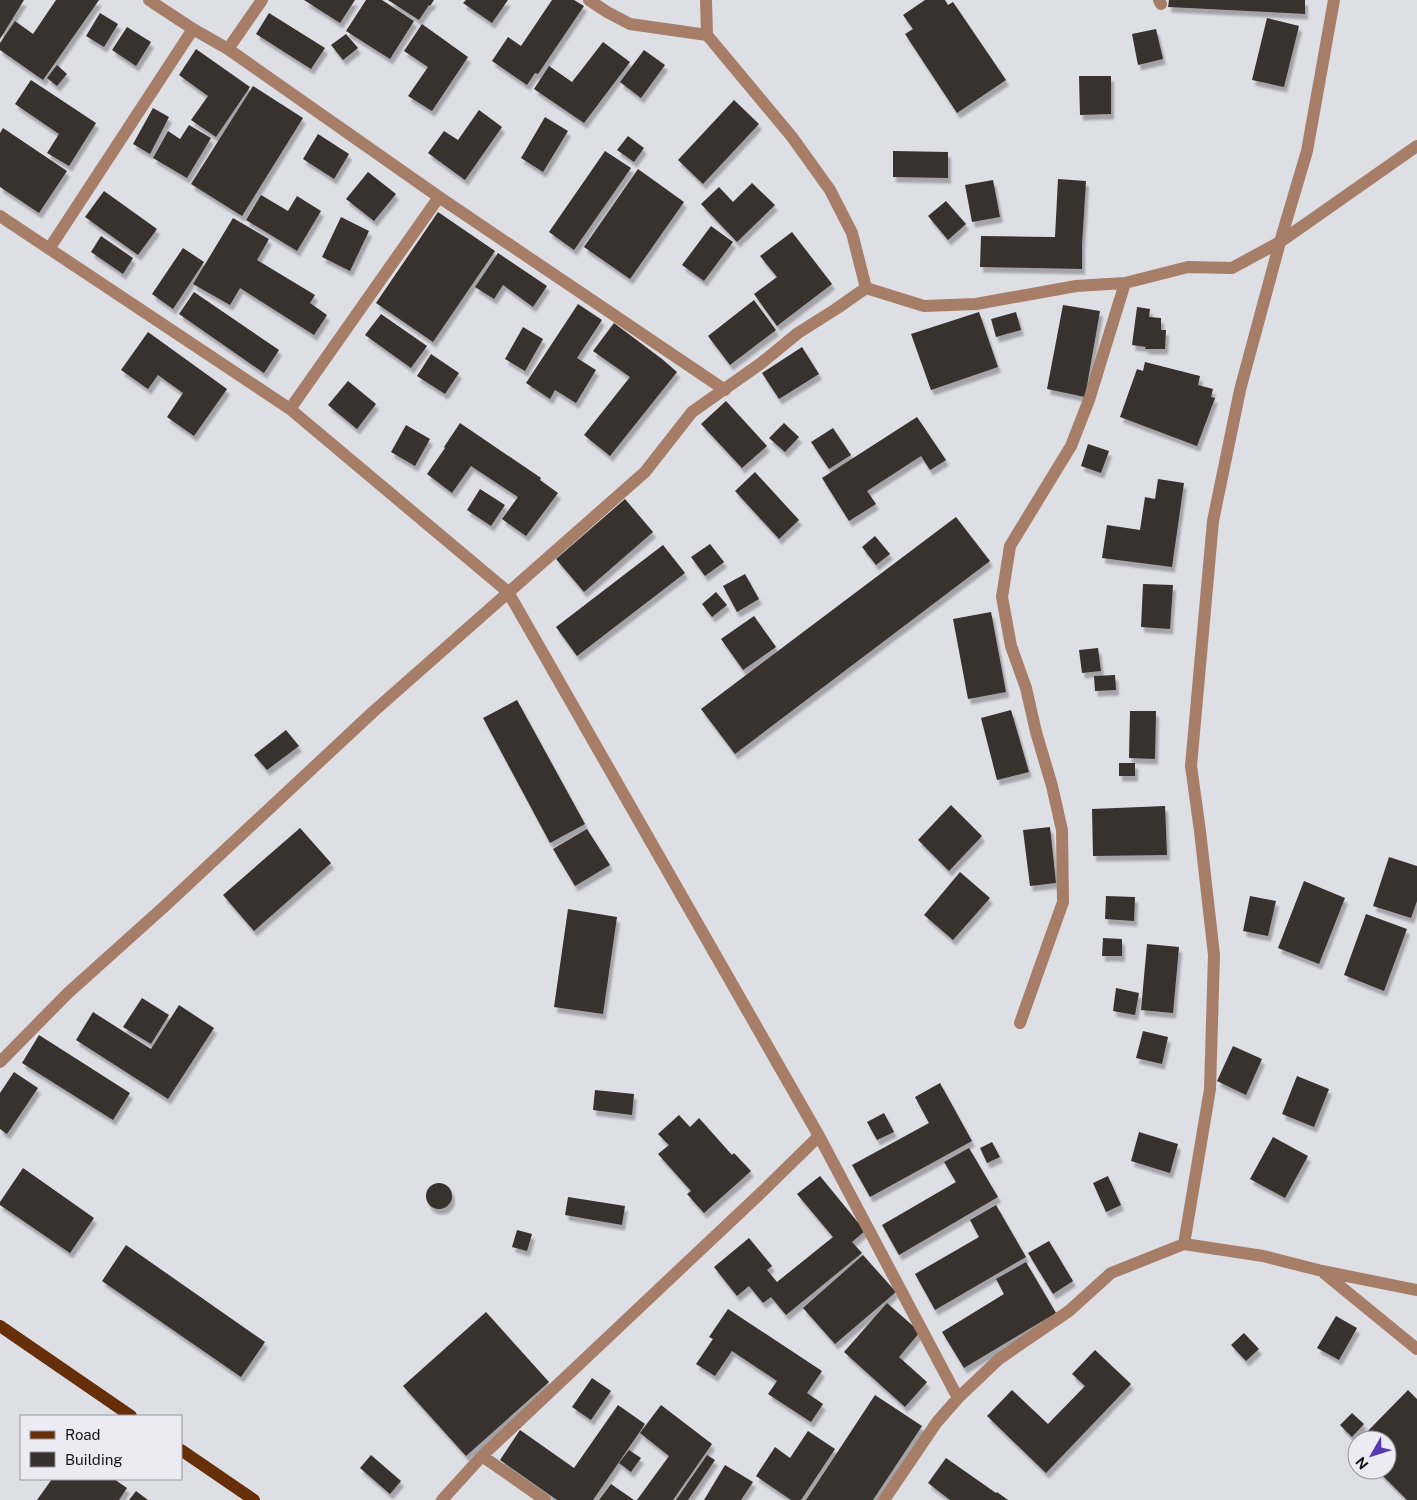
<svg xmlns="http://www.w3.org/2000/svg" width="1417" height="1500" font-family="'Public Sans',sans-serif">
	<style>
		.building { fill: #37312e; filter: url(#shadow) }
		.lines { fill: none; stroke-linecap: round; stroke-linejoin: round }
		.minor { stroke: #a67d67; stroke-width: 12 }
		.major { stroke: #662f0a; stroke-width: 12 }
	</style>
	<defs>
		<filter id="shadow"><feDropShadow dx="3" dy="5.5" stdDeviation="1" flood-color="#0004"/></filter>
	</defs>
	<rect width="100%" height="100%" fill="#dedee5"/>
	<path class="building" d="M 0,0 L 24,0 L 0,39 Z
		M 56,0 L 99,0 L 43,80 L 0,50 L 0,43 L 15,21 L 33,34 Z
		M 304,0 L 355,0 L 340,23 Z
		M 366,0 L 382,0 L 414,21 L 390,59 L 346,31 Z
		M 388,0 L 434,0 L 430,6 L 429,5 L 419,20 Z
		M 466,0 L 508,0 L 492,23 L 463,3 Z
		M 552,0 L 574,0 L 584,6 L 538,74 L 535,73 L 527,85 L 492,61 L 508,37 L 521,46 Z
		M 925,0 L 945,0 L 948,5 L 953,2 L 1006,80 L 957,113 L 905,34 L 913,29 L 903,15 Z
		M 1169,0 L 1305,0 L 1305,14 L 1168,7 Z
		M 100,13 L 118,24 L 104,47 L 86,36 Z
		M 269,13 L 325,48 L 311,69 L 256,34 Z
		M 1267,18 L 1299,26 L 1284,87 L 1252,80 Z
		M 422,24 L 468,57 L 432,111 L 408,96 L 428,67 L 404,51 Z
		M 127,27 L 151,42 L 136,66 L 112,50 Z
		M 1156,29 L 1163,59 L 1138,65 L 1132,34 Z
		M 346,34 L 358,48 L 343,60 L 331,45 Z
		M 603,42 L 630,62 L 584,123 L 534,89 L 549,66 L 572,82 Z
		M 196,49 L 250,87 L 216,137 L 191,120 L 208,96 L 179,75 Z
		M 644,50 L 665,65 L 641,98 L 620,82 Z
		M 57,65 L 67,74 L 57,86 L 47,78 Z
		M 1079,76 L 1111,76 L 1111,114 L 1080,115 Z
		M 31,80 L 96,123 L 69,166 L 47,153 L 59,134 L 15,104 Z
		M 253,86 L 303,118 L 242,216 L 191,184 Z
		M 734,100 L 759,124 L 703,184 L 678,160 Z
		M 153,108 L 169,117 L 150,154 L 133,144 Z
		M 479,110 L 502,127 L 465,180 L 428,153 L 444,131 L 458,140 Z
		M 545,117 L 568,131 L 543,172 L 521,158 Z
		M 189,125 L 211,138 L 187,178 L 153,158 L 168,131 L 180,139 Z
		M 3,128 L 67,171 L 39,213 L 0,187 L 0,133 Z
		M 318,134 L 349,154 L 334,179 L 303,159 Z
		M 628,136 L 644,148 L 634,162 L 617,150 Z
		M 605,151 L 631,168 L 574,250 L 549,232 Z
		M 893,151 L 948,152 L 948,178 L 893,177 Z
		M 638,169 L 684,202 L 630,279 L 584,247 Z
		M 368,172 L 396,194 L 374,221 L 346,199 Z
		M 1058,179 L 1086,181 L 1082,245 L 1082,269 L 980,267 L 981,236 L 1055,237 Z
		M 993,180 L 1000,217 L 972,222 L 965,185 Z
		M 752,183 L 775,205 L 737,242 L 701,204 L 719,187 L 733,202 Z
		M 104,191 L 157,229 L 138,255 L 85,217 Z
		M 261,195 L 288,211 L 297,196 L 321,211 L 297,251 L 246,220 Z
		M 946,201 L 966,224 L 948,240 L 928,216 Z
		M 438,212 L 495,251 L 433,342 L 376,303 Z
		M 341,217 L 369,231 L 350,271 L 322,257 Z
		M 233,218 L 269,239 L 257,260 L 315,295 L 310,303 L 327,315 L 314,335 L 240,288 L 230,305 L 193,284 Z
		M 711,226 L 733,242 L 704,281 L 682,265 Z
		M 792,232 L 832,284 L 777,326 L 754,294 L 777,277 L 760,256 Z
		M 101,236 L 133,258 L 123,274 L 91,252 Z
		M 183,248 L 204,262 L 173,309 L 152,294 Z
		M 498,253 L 547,286 L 533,307 L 503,285 L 494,299 L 475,287 Z
		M 194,292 L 279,350 L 264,373 L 179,314 Z
		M 754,300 L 776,330 L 730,365 L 708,336 Z
		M 578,304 L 602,320 L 577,358 L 596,370 L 576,403 L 555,390 L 550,399 L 526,383 Z
		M 1063,305 L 1100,311 L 1085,397 L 1047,389 Z
		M 1137,307 L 1150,309 L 1149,317 L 1161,318 L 1161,330 L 1166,330 L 1165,349 L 1145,349 L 1146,347 L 1132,345 Z
		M 979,312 L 998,367 L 931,390 L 911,334 Z
		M 1016,312 L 1021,330 L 996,337 L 991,319 Z
		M 381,314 L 427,346 L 411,368 L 365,335 Z
		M 614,323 L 662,359 L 677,372 L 610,456 L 584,435 L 630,377 L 593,351 Z
		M 523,327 L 543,339 L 525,371 L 505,359 Z
		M 148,332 L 227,389 L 194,436 L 167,417 L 183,393 L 158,375 L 148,389 L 121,370 Z
		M 802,347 L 819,374 L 779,399 L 762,373 Z
		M 431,354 L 459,373 L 445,394 L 417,376 Z
		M 1145,362 L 1200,376 L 1198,385 L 1213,389 L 1211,397 L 1215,398 L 1197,446 L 1120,417 L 1137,369 L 1143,371 Z
		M 348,381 L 376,404 L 357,429 L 328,405 Z
		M 726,401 L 767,446 L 742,468 L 701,424 Z
		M 917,417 L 946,460 L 930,470 L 921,456 L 867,491 L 876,504 L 849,521 L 822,478 Z
		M 460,423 L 541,478 L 540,480 L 558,493 L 526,536 L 502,519 L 518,497 L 471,466 L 452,493 L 427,474 L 445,448 L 444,447 Z
		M 784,423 L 799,437 L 785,452 L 769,438 Z
		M 406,425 L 430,439 L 415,466 L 391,452 Z
		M 833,428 L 851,455 L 829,469 L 811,442 Z
		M 1088,444 L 1109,451 L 1101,473 L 1081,466 Z
		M 755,472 L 799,520 L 779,539 L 735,491 Z
		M 1158,479 L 1184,483 L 1172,567 L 1102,558 L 1107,525 L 1140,530 L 1145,497 L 1155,499 Z
		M 480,489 L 505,505 L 491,526 L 467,510 Z
		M 625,499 L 653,532 L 584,592 L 556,559 Z
		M 956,517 L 990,561 L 735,754 L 701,709 Z
		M 875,536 L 890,554 L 876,565 L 862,547 Z
		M 710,544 L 724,562 L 705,576 L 691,557 Z
		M 663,545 L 685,573 L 577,656 L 556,627 Z
		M 745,574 L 759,599 L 737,612 L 723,586 Z
		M 1143,584 L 1173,585 L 1170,629 L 1141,627 Z
		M 716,592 L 727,605 L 712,617 L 702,604 Z
		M 991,612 L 1006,692 L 968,699 L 953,619 Z
		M 754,616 L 776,647 L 743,670 L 721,639 Z
		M 1098,648 L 1101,671 L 1082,673 L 1079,650 Z
		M 1115,675 L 1116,690 L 1095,691 L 1094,676 Z
		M 517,700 L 585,824 L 550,843 L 483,718 Z
		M 1011,710 L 1029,772 L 997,780 L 981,718 Z
		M 1130,711 L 1156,711 L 1155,759 L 1129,758 Z
		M 286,730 L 299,746 L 267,770 L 254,755 Z
		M 1119,763 L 1135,763 L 1135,776 L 1119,776 Z
		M 951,805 L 982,836 L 949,871 L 918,840 Z
		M 1165,806 L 1167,855 L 1093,856 L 1092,809 Z
		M 1050,827 L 1056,883 L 1030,886 L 1023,830 Z
		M 300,828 L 331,863 L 254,931 L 223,895 Z
		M 587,829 L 610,865 L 575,886 L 553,849 Z
		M 1389,857 L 1417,866 L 1417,901 L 1411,918 L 1373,906 Z
		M 960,872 L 990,898 L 953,940 L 924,915 Z
		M 1304,881 L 1345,898 L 1319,964 L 1278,948 Z
		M 1106,896 L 1135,897 L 1134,921 L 1105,919 Z
		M 1250,896 L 1276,901 L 1268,936 L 1243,931 Z
		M 568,909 L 617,917 L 603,1014 L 554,1007 Z
		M 1366,914 L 1407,929 L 1384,991 L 1344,975 Z
		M 1103,938 L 1122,939 L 1122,956 L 1102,956 Z
		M 1147,944 L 1179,947 L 1173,1013 L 1141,1010 Z
		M 1116,988 L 1139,993 L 1135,1015 L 1113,1011 Z
		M 142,998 L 169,1015 L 151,1044 L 123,1027 Z
		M 179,1005 L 214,1028 L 168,1099 L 76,1040 L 93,1012 L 151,1049 Z
		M 1143,1031 L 1168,1037 L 1162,1064 L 1136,1058 Z
		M 39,1035 L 130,1093 L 113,1120 L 22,1063 Z
		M 1233,1046 L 1262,1059 L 1246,1095 L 1217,1081 Z
		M 14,1072 L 38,1088 L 7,1134 L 0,1129 L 0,1093 Z
		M 1297,1076 L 1329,1089 L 1314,1127 L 1282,1114 Z
		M 940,1083 L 972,1141 L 870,1197 L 852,1165 L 929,1123 L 915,1097 Z
		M 595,1090 L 634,1094 L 632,1115 L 593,1110 Z
		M 884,1113 L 894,1132 L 877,1140 L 867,1122 Z
		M 679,1115 L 690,1127 L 699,1118 L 732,1155 L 734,1153 L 751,1171 L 704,1213 L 687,1194 L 691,1191 L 658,1154 L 669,1145 L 658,1134 Z
		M 1139,1132 L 1178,1144 L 1170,1173 L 1131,1161 Z
		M 1273,1137 L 1308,1156 L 1285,1198 L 1250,1179 Z
		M 992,1142 L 1000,1157 L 987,1163 L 980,1148 Z
		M 969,1148 L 998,1197 L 899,1255 L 882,1225 L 956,1182 L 944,1162 Z
		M 23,1168 L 94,1218 L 70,1253 L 0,1205 L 0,1202 Z
		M 820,1176 L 865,1231 L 852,1242 L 862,1253 L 786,1315 L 771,1297 L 763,1303 L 749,1286 L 737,1296 L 714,1267 L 749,1238 L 772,1266 L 767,1270 L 777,1282 L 833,1237 L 797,1194 Z
		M 1108,1176 L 1121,1205 L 1106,1212 L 1093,1183 Z
		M426 1196a13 13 0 1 1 26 0a13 13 0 1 1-26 0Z
		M 568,1197 L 625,1206 L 622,1225 L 565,1215 Z
		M 996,1205 L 1026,1257 L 935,1310 L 915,1274 L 979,1237 L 970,1220 Z
		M 517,1230 L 532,1234 L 527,1251 L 512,1247 Z
		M 1049,1241 L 1073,1281 L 1053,1294 L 1028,1253 Z
		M 126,1245 L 265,1342 L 241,1377 L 102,1281 Z
		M 863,1255 L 896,1292 L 835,1344 L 803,1308 Z
		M 1026,1262 L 1056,1313 L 964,1368 L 942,1332 L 1004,1294 L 996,1279 Z
		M 887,1303 L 920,1332 L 899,1357 L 927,1382 L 905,1407 L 844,1352 Z
		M 728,1309 L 822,1371 L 807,1393 L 823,1404 L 811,1422 L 768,1394 L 777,1381 L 732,1351 L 715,1376 L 696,1364 L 713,1339 L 709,1337 Z
		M 486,1312 L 549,1382 L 466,1456 L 403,1386 Z
		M 1336,1316 L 1357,1328 L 1339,1360 L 1317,1348 Z
		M 1244,1333 L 1259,1349 L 1246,1361 L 1231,1345 Z
		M 1095,1350 L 1131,1384 L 1046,1473 L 987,1416 L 1012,1390 L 1048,1424 L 1085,1386 L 1072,1374 Z
		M 592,1378 L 611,1391 L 591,1420 L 572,1407 Z
		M 1408,1390 L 1417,1399 L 1417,1500 L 1407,1500 L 1377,1470 L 1387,1470 L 1387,1440 L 1359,1440 Z
		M 875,1395 L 922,1426 L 873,1500 L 806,1500 Z
		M 618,1405 L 645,1424 L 593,1500 L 557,1500 L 500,1460 L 520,1430 L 574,1468 Z
		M 661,1405 L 712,1444 L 673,1500 L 637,1500 L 669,1456 L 640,1433 Z
		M 1352,1413 L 1364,1424 L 1352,1437 L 1340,1425 Z
		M 808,1431 L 835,1449 L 801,1500 L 791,1500 L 756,1476 L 775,1447 L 790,1458 Z
		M 629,1450 L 641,1458 L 631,1472 L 619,1463 Z
		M 371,1455 L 401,1481 L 390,1494 L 360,1468 Z
		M 707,1455 L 715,1460 L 688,1500 L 676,1500 Z
		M 946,1458 L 996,1493 L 997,1492 L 1008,1500 L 950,1500 L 928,1483 Z
		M 725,1465 L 753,1482 L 741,1500 L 704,1500 Z
		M 52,1479 L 114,1479 L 127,1488 L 119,1500 L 37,1500 Z
		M 611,1484 L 634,1500 L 599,1500 Z
		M 136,1491 L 148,1500 L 129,1500 Z"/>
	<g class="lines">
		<path class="minor" d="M 149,0 L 193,29 L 228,49 L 439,197 L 725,390
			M 589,0 L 607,12 L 630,24 L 707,35
			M 706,0 L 707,35 L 792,137 L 830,190 L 852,233 L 866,288
			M 1159,0 L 1161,4
			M 228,49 L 262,0
			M 0,216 L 290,409 L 508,592 L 819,1136 L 958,1398
			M 49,249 L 193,29
			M 290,409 L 439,197
			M 1020,1023 L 1063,902 L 1062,830 L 1052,786 L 1036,732 L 1026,688 L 1011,646 L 1002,597 L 1010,546 L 1071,446 L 1089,400 L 1125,283
			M 0,1062 L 68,993 L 166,905 L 374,711 L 645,472 L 692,412 L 760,364 L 798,333 L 836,309 L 866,288 L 924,306 L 976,304 L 1076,286 L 1125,283 L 1188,267 L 1232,268 L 1280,242 L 1417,146
			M 1184,1244 L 1210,1089 L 1214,955 L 1200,831 L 1191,766 L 1213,521 L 1240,390 L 1280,242 L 1307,151 L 1334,0
			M 1324,1273 L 1417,1349
			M 482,1456 L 545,1500
			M 442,1500 L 482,1456 L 766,1188 L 819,1136
			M 884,1500 L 937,1422 L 958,1398 L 999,1359 L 1069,1311 L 1111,1273 L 1184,1244 L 1263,1256 L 1322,1271 L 1417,1290"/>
		<path class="major" d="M 0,1326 L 131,1416
			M 181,1450 L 254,1500"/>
	</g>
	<rect x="20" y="1415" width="162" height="65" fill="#ecebf3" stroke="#96969c"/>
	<rect x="30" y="1431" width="25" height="8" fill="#662f0a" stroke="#96969c"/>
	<text x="65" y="1440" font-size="15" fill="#161619">Road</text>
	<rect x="30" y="1452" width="25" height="15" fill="#37312e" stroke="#96969c"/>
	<text x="65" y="1465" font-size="15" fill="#161619">Building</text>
	<g transform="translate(1372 1455) rotate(231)"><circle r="24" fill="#ecebf3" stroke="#96969c"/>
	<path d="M0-4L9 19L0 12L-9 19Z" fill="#5739b1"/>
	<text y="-8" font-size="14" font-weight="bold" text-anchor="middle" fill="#161619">N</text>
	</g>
</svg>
